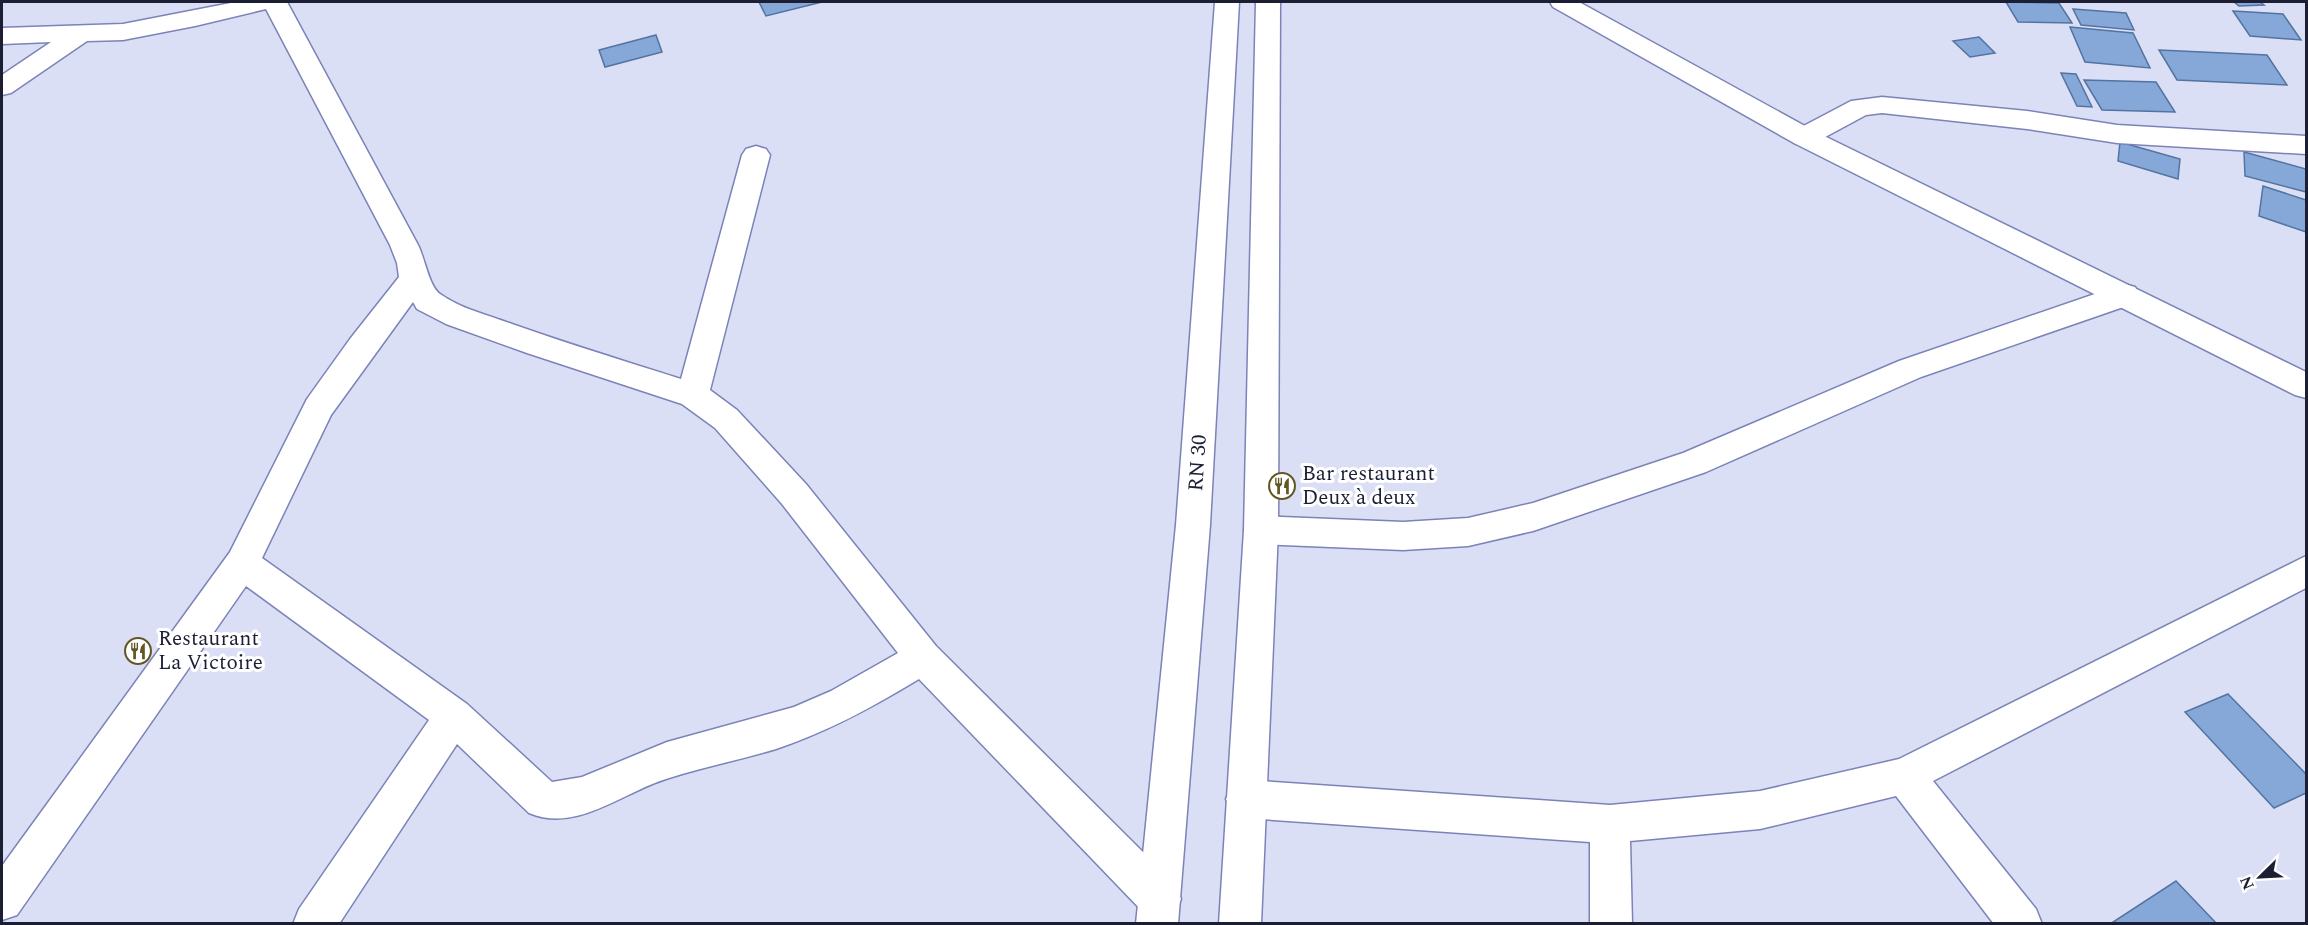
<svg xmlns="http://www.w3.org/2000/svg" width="2308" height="925" font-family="Spectral,serif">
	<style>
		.building { fill: #86a8d8; stroke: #5373a0; stroke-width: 1.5 }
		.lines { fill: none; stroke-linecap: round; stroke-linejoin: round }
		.minor-casing { stroke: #7b83b8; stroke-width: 3 }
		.major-casing { stroke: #7b83b8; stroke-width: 3 }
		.minor { fill: #fff; fill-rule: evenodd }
		.major { fill: #fff; fill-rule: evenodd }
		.labels { text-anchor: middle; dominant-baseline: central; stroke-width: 6; stroke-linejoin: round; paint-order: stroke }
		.street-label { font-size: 21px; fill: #1c1f34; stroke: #fff }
		.poi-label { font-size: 21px; fill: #1c1f34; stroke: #fff; text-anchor: start }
	</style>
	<rect width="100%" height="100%" fill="#dbdff6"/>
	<path class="building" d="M 759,2 L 822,2 L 766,16 Z
		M 2006,2 L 2059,3 L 2072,23 L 2018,22 Z
		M 2234,2 L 2260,2 L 2264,5 L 2239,6 Z
		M 2073,9 L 2126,13 L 2134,30 L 2081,25 Z
		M 2233,11 L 2283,14 L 2301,40 L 2250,36 Z
		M 2070,27 L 2133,33 L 2150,68 L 2085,62 Z
		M 656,35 L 662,52 L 605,67 L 599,50 Z
		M 1979,37 L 1995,53 L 1970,57 L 1953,41 Z
		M 2159,50 L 2267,55 L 2287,85 L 2177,80 Z
		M 2061,73 L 2076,74 L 2092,107 L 2077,106 Z
		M 2084,80 L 2156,82 L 2175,112 L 2102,110 Z
		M 2120,142 L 2180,159 L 2178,179 L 2118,161 Z
		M 2244,152 L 2306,169 L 2306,192 L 2245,176 Z
		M 2263,186 L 2306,200 L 2306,232 L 2259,216 Z
		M 2228,694 L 2306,774 L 2306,793 L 2274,808 L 2185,712 Z
		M 2176,881 L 2217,924 L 2110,924 Z"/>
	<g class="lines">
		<defs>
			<path id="minor" d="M 236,2 L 287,2 L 418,245 C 425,259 429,286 440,294 C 461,309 488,315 512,324 C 568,344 625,361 681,379 L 742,155 L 746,149 L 756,146 L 766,149 L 770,155 L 710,390 L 737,410 L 806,484 L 936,646 L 1175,884 L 1181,899 L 1175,914 L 1160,920 L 1145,914 L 919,679 C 873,707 827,732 776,749 C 740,760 702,767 666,779 C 621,793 577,833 529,813 L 457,744 L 339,924 L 293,924 L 299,909 L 429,720 L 246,586 L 17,915 L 2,920 L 2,866 L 230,552 L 307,399 L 350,339 L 399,277 L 397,263 L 390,245 L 266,9 L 195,26 L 123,40 L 87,41 L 11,93 L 2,95 L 2,75 L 51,42 L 2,44 L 2,28 L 123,24 ZM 413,302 L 417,309 L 446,324 L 527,353 L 682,404 L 715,428 L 782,504 L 898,653 L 831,691 L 794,707 L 667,742 L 582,777 L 552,782 L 467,704 L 262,558 L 331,415 Z
				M 1882,97 L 2027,111 L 2117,125 L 2306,136 L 2306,154 L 2117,143 L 2027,129 L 1882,113 L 1866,115 L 1814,143 L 1804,146 L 1794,143 L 1791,137 L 1794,131 L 1851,101 Z
				M 2124,284 L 2135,287 L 2139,295 L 2135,303 L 1921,377 L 1706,472 L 1533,531 L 1468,546 L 1403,550 L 1261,544 L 1249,540 L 1244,530 L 1249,520 L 1261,516 L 1403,522 L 1468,518 L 1533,503 L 1683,453 L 1899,361 Z
				M 2306,556 L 2306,588 L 1933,781 L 2036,909 L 2042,924 L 1994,924 L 1896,796 L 1760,829 L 1630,841 L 1632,924 L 1590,924 L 1590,842 L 1246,818 L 1232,812 L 1226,799 L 1232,786 L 1246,780 L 1610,805 L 1760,791 L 1899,759 Z"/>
			<path id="major" d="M 1215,2 L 1239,2 L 1210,525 L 1178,924 L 1136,924 L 1176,525 Z
				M 1256,2 L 1280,2 L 1278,530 L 1261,924 L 1219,924 L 1244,530 Z
				M 1550,2 L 1579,2 L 1814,131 L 2306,372 L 2306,398 L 2295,395 L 1794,143 L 1553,7 Z"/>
		</defs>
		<use href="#minor" class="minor-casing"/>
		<use href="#major" class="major-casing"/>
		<use href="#minor" class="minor"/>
		<use href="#major" class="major"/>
	</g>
	<defs>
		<symbol id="restaurant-ring" viewBox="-11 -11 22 22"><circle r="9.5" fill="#fff" stroke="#625724" stroke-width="1.5"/><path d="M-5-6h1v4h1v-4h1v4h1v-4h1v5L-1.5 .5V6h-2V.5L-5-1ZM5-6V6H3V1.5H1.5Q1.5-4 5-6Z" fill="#625724"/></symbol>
	</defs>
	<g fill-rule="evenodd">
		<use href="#restaurant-ring" x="1267" y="471" width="30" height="30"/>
		<use href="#restaurant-ring" x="123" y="636" width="30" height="30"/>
	</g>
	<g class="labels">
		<g class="street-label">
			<text transform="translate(1198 463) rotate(-86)">RN 30</text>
		</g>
		<g class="poi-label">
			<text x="1302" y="474">Bar restaurant<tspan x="1302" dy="24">Deux à deux</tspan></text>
			<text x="158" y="639">Restaurant<tspan x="158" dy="24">La Victoire</tspan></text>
		</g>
	</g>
	<rect width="2308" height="925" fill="none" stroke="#1c1f34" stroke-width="6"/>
	<g transform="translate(2260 877) rotate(246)" stroke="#ffffff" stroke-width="4.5" paint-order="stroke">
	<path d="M0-4.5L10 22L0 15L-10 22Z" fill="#1c1f34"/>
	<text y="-9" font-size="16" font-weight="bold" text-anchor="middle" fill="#1c1f34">N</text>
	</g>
</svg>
